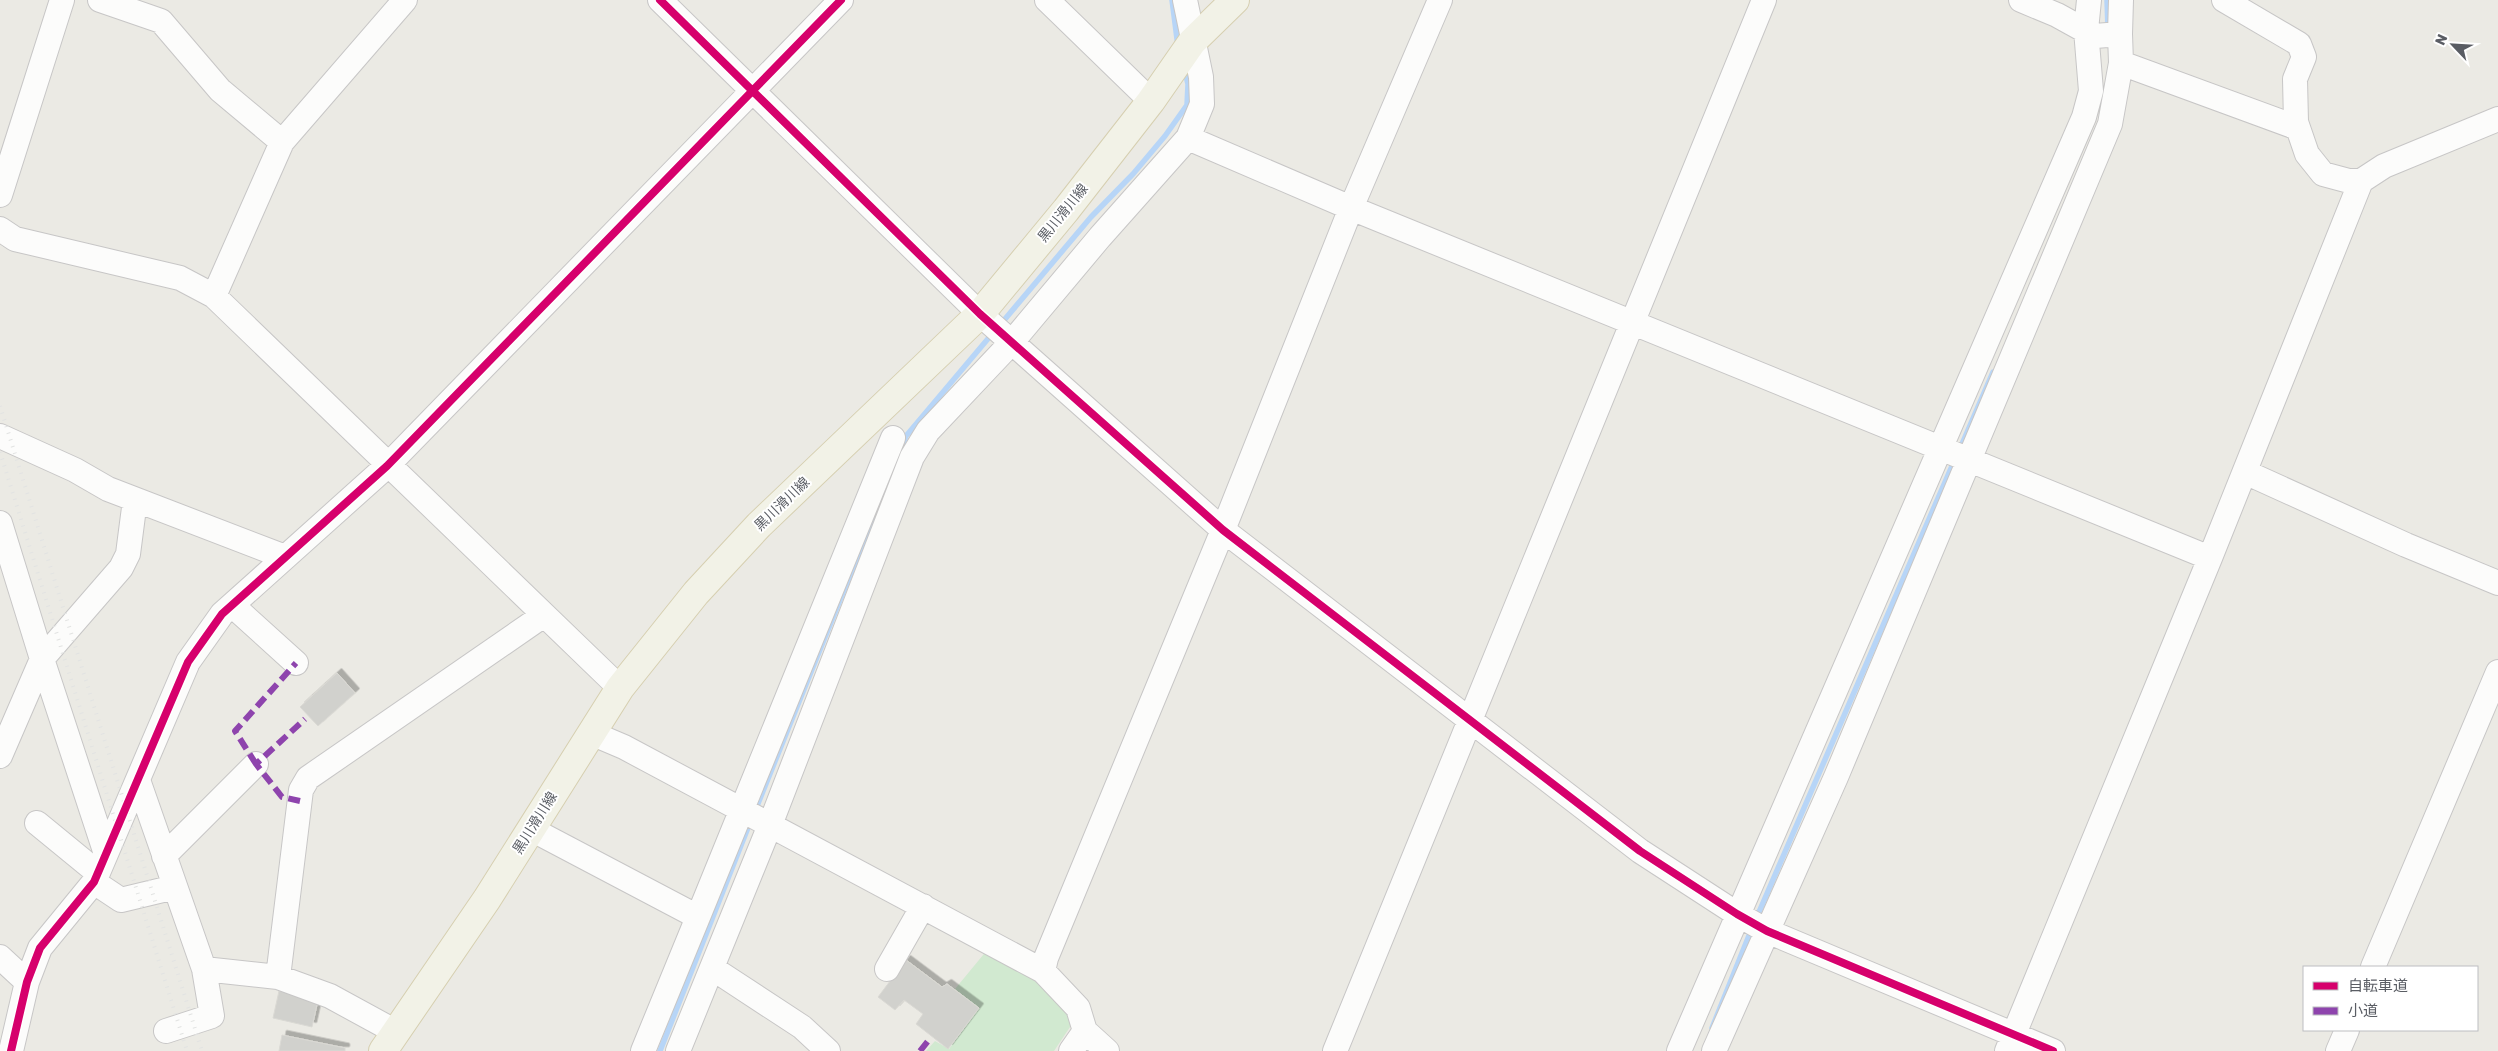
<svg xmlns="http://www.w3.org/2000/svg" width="2498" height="1051" font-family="Rubik,'Noto Sans JP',sans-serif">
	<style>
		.green { fill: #d1e9d0 }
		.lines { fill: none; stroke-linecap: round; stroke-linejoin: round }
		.stream { stroke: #b7d5f7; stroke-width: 5.5 }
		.building { fill: #d1d1cd; stroke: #dad9d4; filter: url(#shadow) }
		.minor-casing { stroke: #c7c6c6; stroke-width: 26 }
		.major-casing { stroke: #d6cfb0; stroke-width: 30 }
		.minor { stroke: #fcfcfb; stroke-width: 24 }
		.major { stroke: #f2f2e7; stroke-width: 28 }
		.rail { stroke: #e2e3e2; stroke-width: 4; stroke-dasharray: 1 6; stroke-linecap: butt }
		.quiet { stroke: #8e44ad; stroke-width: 6; stroke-dasharray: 12 6; stroke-linecap: butt }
		.cycleway-casing { stroke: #fff; stroke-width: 11 }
		.cycleway { stroke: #d6006c; stroke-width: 8 }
		.labels { text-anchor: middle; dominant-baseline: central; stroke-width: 4; stroke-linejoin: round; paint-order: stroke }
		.street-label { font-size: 14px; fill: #5a5d64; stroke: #fff }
	</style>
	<defs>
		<filter id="shadow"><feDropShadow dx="4.5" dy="-4.5" stdDeviation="0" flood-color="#0004"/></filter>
	</defs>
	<rect width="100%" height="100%" fill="#ebeae4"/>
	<path class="green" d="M 988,949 L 1017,964 L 1064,1003 L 1072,1024 L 1054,1051 L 926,1051 L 935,1041 L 949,1049 L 979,1008 L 955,989 Z"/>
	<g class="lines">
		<path class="stream" d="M 1172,0 L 1178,47
			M 2107,0 L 2108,30
			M 1000,325 L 1091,217 L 1133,174 L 1165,136 L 1187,105 L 1188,84 L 1184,68
			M 1959,451 L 1993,372
			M 755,811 L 906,436 L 992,334
			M 1756,919 L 1955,459
			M 1712,1028 L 1752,928
			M 660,1051 L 751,820"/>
	</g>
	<path class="building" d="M 337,673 L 355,693 L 318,726 L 300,707 Z
		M 906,960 L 942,987 L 947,984 L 979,1008 L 948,1049 L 916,1024 L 923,1014 L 904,1000 L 895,1010 L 878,997 Z
		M 279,991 L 318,1000 L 312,1027 L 273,1018 Z
		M 282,1035 L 345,1048 L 345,1051 L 279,1051 Z"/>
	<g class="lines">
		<defs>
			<path id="minor" d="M 100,0 L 161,21 L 220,90 L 282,142
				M 660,0 L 980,314 L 1223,530 L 1640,851 L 1737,914 L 1767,931 L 2053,1051
				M 1047,0 L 1151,101
				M 1185,0 L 1201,77 L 1202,104 L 1188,138 L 1351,208 L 2210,558
				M 2021,0 L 2057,15 L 2095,36 L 2120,34 L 2121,0
				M 2224,0 L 2299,44 L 2304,57 L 2295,79 L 2296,122 L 2307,154 L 2323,174 L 2349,181 L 2361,181 L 2384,166 L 2498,119
				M 2120,34 L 2121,63 L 2298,128
				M 0,195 L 62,0
				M 0,229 L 15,239 L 180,278 L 214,296 L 620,688
				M 214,296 L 282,142 L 405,0
				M 0,436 L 75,470 L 108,489 L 285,557
				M 2245,472 L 2406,545 L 2498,583
				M 0,523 L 42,659 L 106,854
				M 232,605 L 296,663
				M 591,733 L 624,747 L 1043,971 L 1078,1008 L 1085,1031 L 1107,1051
				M 0,756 L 42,659 L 121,568 L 128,554 L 135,500
				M 138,780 L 204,969 L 212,1016 L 166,1031
				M 37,823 L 98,873
				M 531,829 L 698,917 L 893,438
				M 164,856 L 256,764
				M 94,882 L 121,900 L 175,887
				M 0,957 L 27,982
				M 2373,967 L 2498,672
				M 712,968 L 802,1027 L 828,1051
				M 204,969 L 278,977 L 330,996 L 396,1032
				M 887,969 L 923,906
				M 1043,971 L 1046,958 L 1223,530 L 1351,208 L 1440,0
				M 278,977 L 301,790 L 308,778 L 544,615
				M 11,1051 L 27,982 L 40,948 L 94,882 L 188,662 L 222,614 L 387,466 L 841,0
				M 643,1051 L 698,917
				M 678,1051 L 770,825 L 912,457 L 928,431 L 1012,342 L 1100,237 L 1188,138
				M 1071,1051 L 1085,1031
				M 1335,1051 L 1764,0
				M 1679,1051 L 2084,117 L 2091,91 L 2086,30 L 2089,0
				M 1714,1051 L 1836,777 L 2110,124 L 2121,63
				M 2007,1051 L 2210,558 L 2361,181
				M 2338,1051 L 2347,1030"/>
			<path id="major" d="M 383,1051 L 487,899 L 620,688 L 696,593 L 759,525 L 980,314 L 1066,210 L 1151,101 L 1192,42 L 1235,0"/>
		</defs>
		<use href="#minor" class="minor-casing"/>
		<use href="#major" class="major-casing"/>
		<use href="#minor" class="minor"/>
		<use href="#major" class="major"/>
		<path class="rail" d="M 0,406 L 202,1051
			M 0,452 L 187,1051"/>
		<path class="quiet" d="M 256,764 L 235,731 L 296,663
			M 300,801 L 282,797 L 256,764 L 305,719
			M 920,1051 L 928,1041"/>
		<defs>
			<path id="cycleway" d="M 660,0 L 980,314 L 1223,530 L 1640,851 L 1737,914 L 1767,931 L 2053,1051
				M 11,1051 L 27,982 L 40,948 L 94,882 L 188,662 L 222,614 L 387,466 L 841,0"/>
		</defs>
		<use href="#cycleway" class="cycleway-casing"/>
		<use href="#cycleway" class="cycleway"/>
	</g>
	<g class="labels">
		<g class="street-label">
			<text transform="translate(1063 213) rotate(-51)">黒川滑川線</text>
			<text transform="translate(782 504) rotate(-44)">黒川滑川線</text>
			<text transform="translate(535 823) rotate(-58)">黒川滑川線</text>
		</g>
	</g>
	<rect x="2303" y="966" width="175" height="65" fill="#ffffff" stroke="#bdbec1"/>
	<rect x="2313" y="982" width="25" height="8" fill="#d6006c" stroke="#bdbec1"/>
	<text x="2348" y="991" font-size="15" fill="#5a5d64">自転車道</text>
	<rect x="2313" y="1007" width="25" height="8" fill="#8e44ad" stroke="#bdbec1"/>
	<text x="2348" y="1016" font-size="15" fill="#5a5d64">小道</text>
	<g transform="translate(2453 45) rotate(295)" stroke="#ffffff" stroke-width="4" paint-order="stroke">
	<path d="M0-4L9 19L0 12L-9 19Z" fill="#5a5d64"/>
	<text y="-8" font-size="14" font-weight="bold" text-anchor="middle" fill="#5a5d64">N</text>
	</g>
</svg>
